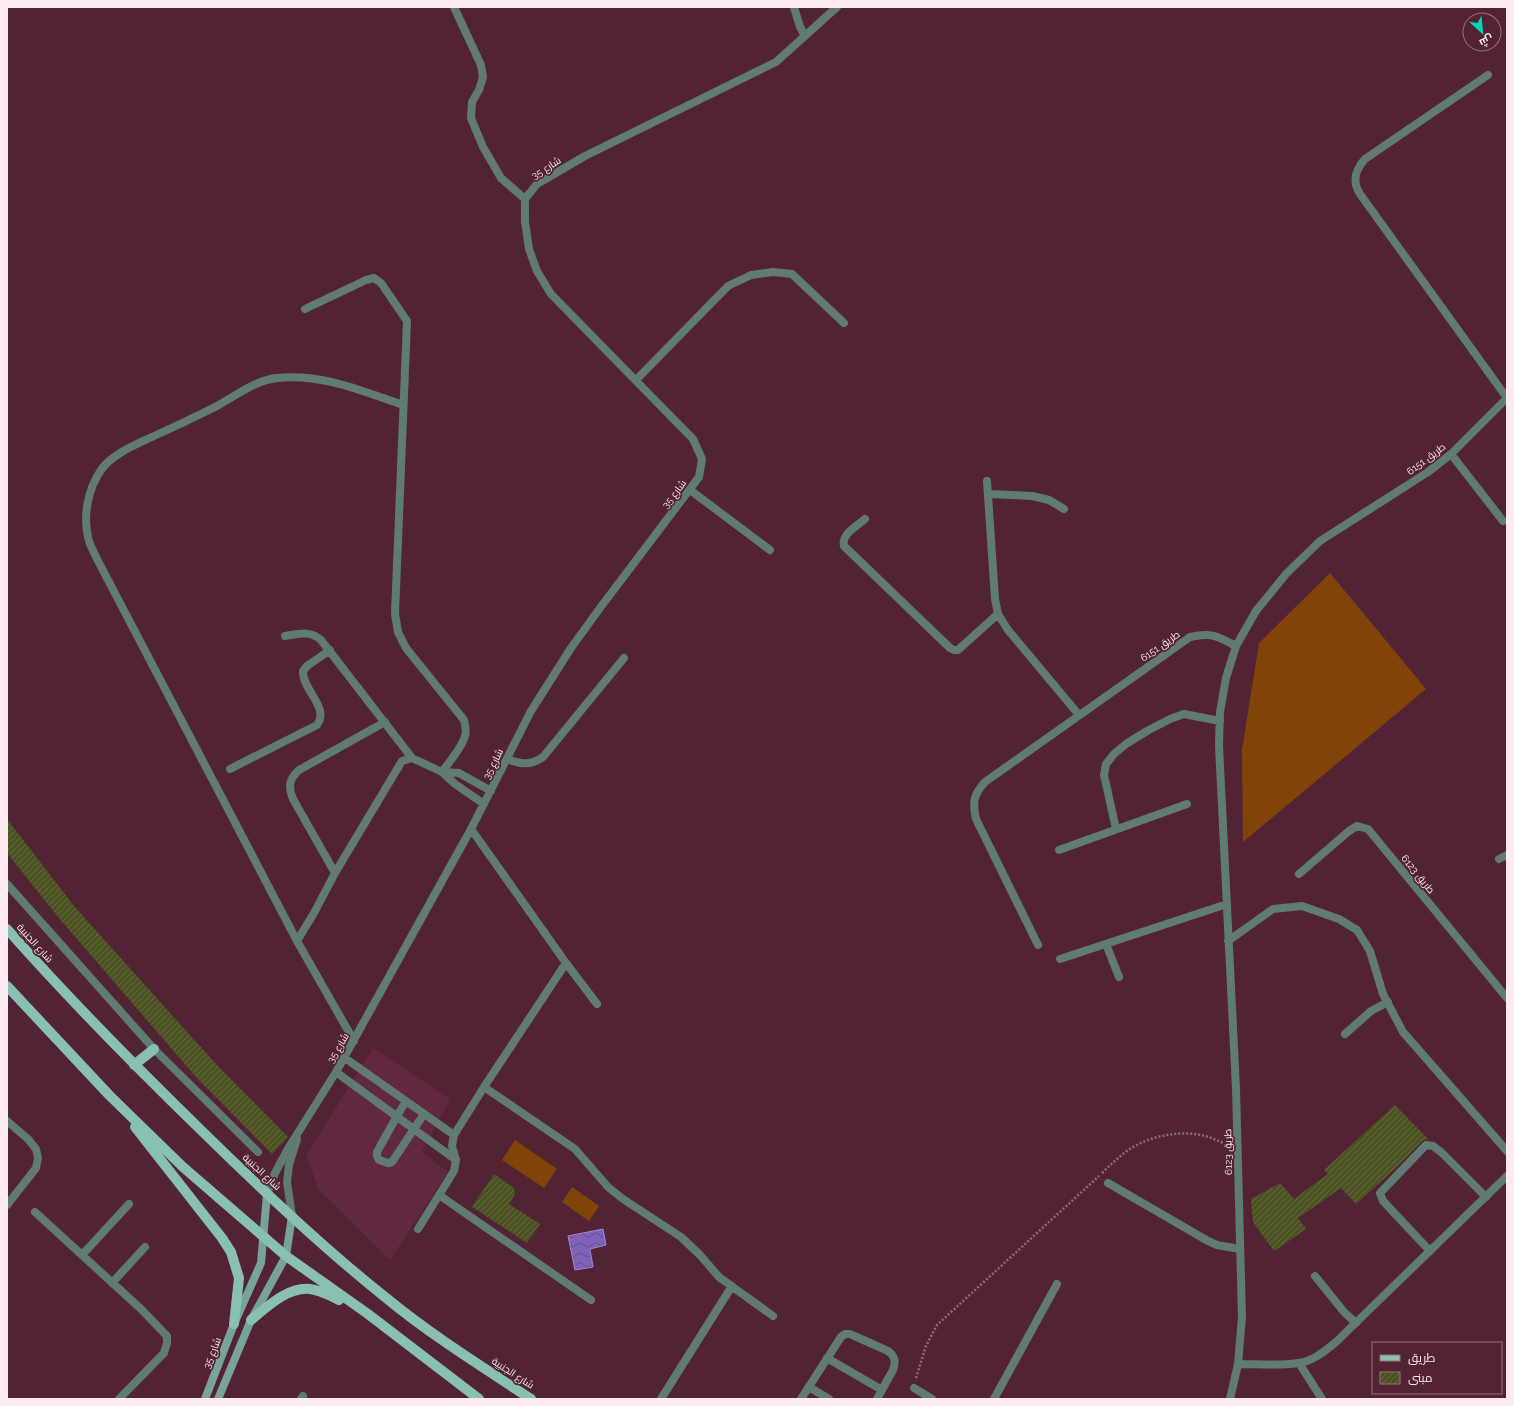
<svg xmlns="http://www.w3.org/2000/svg" width="1514" height="1406" font-family="Raleway,Cairo,sans-serif">
	<style>
		.built { fill: #60293f }
		.grass { fill: #804408 }
		.water { fill: url(#water-waves); stroke: #a48aca }
		.building { fill: url(#building-hatch) }
		.lines { fill: none; stroke-linecap: round; stroke-linejoin: round }
		.path { stroke: #8f6a77; stroke-width: 2.5; stroke-dasharray: 2 2; stroke-linecap: butt }
		.lane { stroke: #607b74; stroke-width: 8 }
		.street { stroke: #607b74; stroke-width: 8 }
		.secondary { stroke: #77a398; stroke-width: 8 }
		.primary { stroke: #88c1b3; stroke-width: 10 }
		.labels { text-anchor: middle; dominant-baseline: central; stroke-width: 3.5; stroke-linejoin: round; paint-order: stroke }
		.street-label { font-size: 10px; fill: #fdeaf0; stroke: #522335 }
	</style>
	<defs>
		<pattern id="water-waves" width="16" height="10" patternUnits="userSpaceOnUse"><rect width="16" height="10" fill="#7e61ba"/><path d="M0 5q4-4 8 0t8 0" fill="none" stroke="#655481"/></pattern>
		<pattern id="building-hatch" width="6" height="6" patternUnits="userSpaceOnUse"><rect width="6" height="6" fill="#4a5320"/><path d="M-1 1l2-2M0 6l6-6M5 7l2-2" fill="none" stroke="#656c41"/></pattern>
	</defs>
	<rect width="100%" height="100%" fill="#522335"/>
	<path class="built" d="M 373,1048 L 450,1099 L 422,1152 L 448,1172 L 390,1260 L 319,1190 L 306,1156 Z"/>
	<path class="grass" d="M 1330,573 L 1426,689 L 1243,842 L 1242,750 L 1259,643 Z
		M 515,1140 L 557,1169 L 544,1188 L 502,1160 Z
		M 572,1187 L 599,1206 L 589,1221 L 562,1202 Z"/>
	<path class="water" d="M 603,1229 L 606,1245 L 590,1249 L 593,1267 L 575,1270 L 568,1236 Z"/>
	<path class="building" d="M 7,819 L 74,906 L 215,1063 L 288,1137 L 272,1154 L 196,1077 L 58,917 L 7,853 Z
		M 1395,1105 L 1428,1139 L 1422,1141 L 1400,1164 L 1356,1204 L 1341,1188 L 1298,1218 L 1306,1229 L 1274,1251 L 1253,1222 L 1251,1199 L 1280,1183 L 1294,1199 L 1328,1174 L 1324,1170 Z
		M 494,1174 L 514,1188 L 515,1194 L 509,1204 L 540,1224 L 527,1243 L 472,1207 Z"/>
	<g class="lines">
		<path class="path" d="M 1102,1173 C 1109,1166 1116,1160 1123,1154 C 1144,1137 1178,1129 1205,1136 C 1213,1138 1220,1142 1228,1145
			M 916,1378 L 926,1346 L 937,1325 L 1099,1176"/>
		<path class="lane" d="M 454,7 L 481,65 L 483,77 L 479,90 L 472,102 L 471,118 L 483,147 L 501,178 L 525,199
			M 794,7 L 800,27 L 805,36
			M 690,490 L 770,550
			M 507,759 C 520,764 531,766 543,757 L 624,658
			M 1499,859 L 1507,855
			M 1345,1034 L 1371,1011 L 1388,1002
			M 397,1116 L 377,1152 L 377,1156 L 379,1160 L 388,1163 L 392,1162 L 414,1129
			M 7,1121 L 28,1139 L 36,1149 L 38,1158 L 36,1168 L 7,1205
			M 1430,1251 L 1383,1201 L 1380,1193 L 1426,1145 L 1433,1146 L 1441,1152 L 1486,1197
			M 1315,1276 L 1344,1312 L 1356,1323
			M 827,1358 L 882,1390
			M 809,1387 L 829,1399
			M 801,1399 L 841,1337 L 845,1334 L 850,1334 L 888,1351 C 895,1356 896,1361 893,1370 L 877,1399"/>
		<path class="street" d="M 305,309 L 366,280 L 374,278 L 381,283 L 407,321 L 395,614 L 398,632 L 406,648 L 464,720 C 465,726 467,731 465,736 C 462,748 449,762 442,772
			M 636,380 L 728,286 L 751,275 L 773,272 L 792,274 L 844,323
			M 1451,454 L 1503,521
			M 987,481 L 995,599 L 998,614 L 1008,630 L 1079,715
			M 988,494 L 1032,496 L 1049,500 L 1064,509
			M 865,519 C 857,526 841,534 844,546 L 950,648 L 954,650 L 958,650 L 998,614
			M 285,636 C 299,634 310,630 321,640 L 412,758
			M 230,769 L 317,725 C 330,707 302,690 303,671 L 307,666 L 330,650
			M 442,772 L 459,773 L 491,791
			M 471,829 L 566,963 L 597,1004
			M 1116,829 L 1104,775 L 1106,764 L 1114,754 L 1126,744 L 1147,731 L 1170,719 L 1184,714 L 1220,721
			M 1059,850 L 1187,804
			M 335,873 L 293,799 C 288,787 289,779 299,770 L 385,722
			M 1299,874 L 1349,831 L 1357,826 L 1368,829 L 1507,998
			M 7,884 L 154,1049 L 258,1152
			M 297,941 L 314,913 L 335,873 L 402,761 L 412,758 L 442,772 L 455,784 L 484,804
			M 1228,941 L 1273,909 L 1302,906 L 1339,919 L 1357,930 L 1370,951 L 1383,994 L 1403,1032 L 1507,1151
			M 1106,944 L 1119,977
			M 1038,945 L 976,819 C 972,802 974,794 985,782 L 1190,637 C 1212,632 1217,636 1236,646
			M 1060,959 L 1227,904
			M 354,1041 L 297,941 L 97,559 C 94,552 89,544 88,537 C 83,515 88,489 101,470 C 112,454 137,444 154,436 C 172,428 191,419 209,410 C 231,400 251,381 277,378 C 321,373 362,391 403,405
			M 345,1058 L 454,1135
			M 336,1072 L 456,1160
			M 484,1087 L 575,1149 L 608,1187 L 623,1199 L 681,1237 L 700,1255 L 719,1277 L 773,1316
			M 397,1116 L 406,1101
			M 414,1129 L 424,1114
			M 1108,1183 L 1208,1241 L 1217,1245 L 1240,1249
			M 267,1194 L 275,1173 L 289,1147 L 336,1072 L 471,829 L 531,711 L 571,648 L 600,608 L 699,477 L 702,459 L 693,439 L 551,294 L 537,271 L 529,249 L 525,222 L 525,199 L 537,184 L 585,156 L 776,62 L 837,7
			M 439,1195 L 591,1300
			M 35,1212 L 141,1309 L 167,1336 L 167,1343 L 164,1353 L 119,1399
			M 292,1216 L 287,1182 L 289,1165 L 297,1139
			M 418,1229 L 454,1171 L 456,1160 L 452,1146 L 454,1135 L 484,1087 L 566,963
			M 82,1255 L 129,1204
			M 112,1283 L 145,1247
			M 1299,1363 L 1322,1399
			M 1238,1364 C 1258,1364 1279,1366 1298,1363 C 1312,1362 1325,1351 1336,1342 L 1507,1176
			M 914,1388 L 932,1399
			M 301,1399 L 303,1396
			M 661,1399 L 732,1286
			M 994,1399 L 1057,1284
			M 1230,1399 L 1238,1364 L 1242,1317 L 1236,1088 L 1219,746 L 1220,712 L 1226,678 L 1236,646 L 1256,611 L 1286,574 L 1320,541 L 1428,472 L 1451,454 L 1507,398 L 1360,194 C 1352,181 1355,170 1365,159 L 1488,75"/>
		<path class="secondary" d="M 205,1399 L 234,1324 L 261,1263 L 267,1194
			M 218,1399 L 251,1320 L 286,1256 L 292,1216"/>
		<path class="primary" d="M 7,929 C 70,1000 136,1067 204,1133 C 262,1190 321,1246 385,1297 C 431,1335 481,1366 531,1399
			M 7,986 L 110,1096 L 183,1167 L 286,1256 L 368,1314 L 479,1399
			M 134,1065 L 154,1049
			M 135,1127 L 222,1238 L 231,1252 L 239,1278 L 234,1324
			M 251,1320 C 267,1307 287,1287 310,1289 C 320,1290 331,1296 339,1300"/>
	</g>
	<g class="labels">
		<g class="street-label">
			<text transform="translate(546 168) rotate(-33)">شارع 35</text>
			<text transform="translate(1426 459) rotate(-37)">طريق 6151</text>
			<text transform="translate(674 494) rotate(-53)">شارع 35</text>
			<text transform="translate(1160 646) rotate(-35)">طريق 6151</text>
			<text transform="translate(493 764) rotate(-64)">شارع 35</text>
			<text transform="translate(1418 874) rotate(51)">طريق 6123</text>
			<text transform="translate(35 943) rotate(48)">شارع الجنبية</text>
			<text transform="translate(338 1048) rotate(-60)">شارع 35</text>
			<text transform="translate(1228 1152) rotate(-91)">طريق 6123</text>
			<text transform="translate(262 1172) rotate(43)">شارع الجنبية</text>
			<text transform="translate(212 1353) rotate(-69)">شارع 35</text>
			<text transform="translate(513 1373) rotate(33)">شارع الجنبية</text>
		</g>
	</g>
	<rect width="1514" height="1406" fill="none" stroke="#fdeaf0" stroke-width="16"/>
	<rect x="1372" y="1342" width="130" height="52" fill="#522335" stroke="#967380"/>
	<rect x="1380" y="1355" width="20" height="6" fill="#88c1b3" stroke="#967380"/>
	<text x="1408" y="1362" font-size="12" fill="#fdeaf0">طريق</text>
	<rect x="1380" y="1372" width="20" height="12" fill="url(#building-hatch)" stroke="#967380"/>
	<text x="1408" y="1382" font-size="12" fill="#fdeaf0">مبنى</text>
	<g transform="translate(1482 32) rotate(153)"><circle r="19" fill="#522335" stroke="#967380"/>
	<path d="M0-3L7 15L0 10L-7 15Z" fill="#03d5b6"/>
	<text y="-6" font-size="11" font-weight="bold" text-anchor="middle" fill="#fdeaf0">ش</text>
	</g>
</svg>
